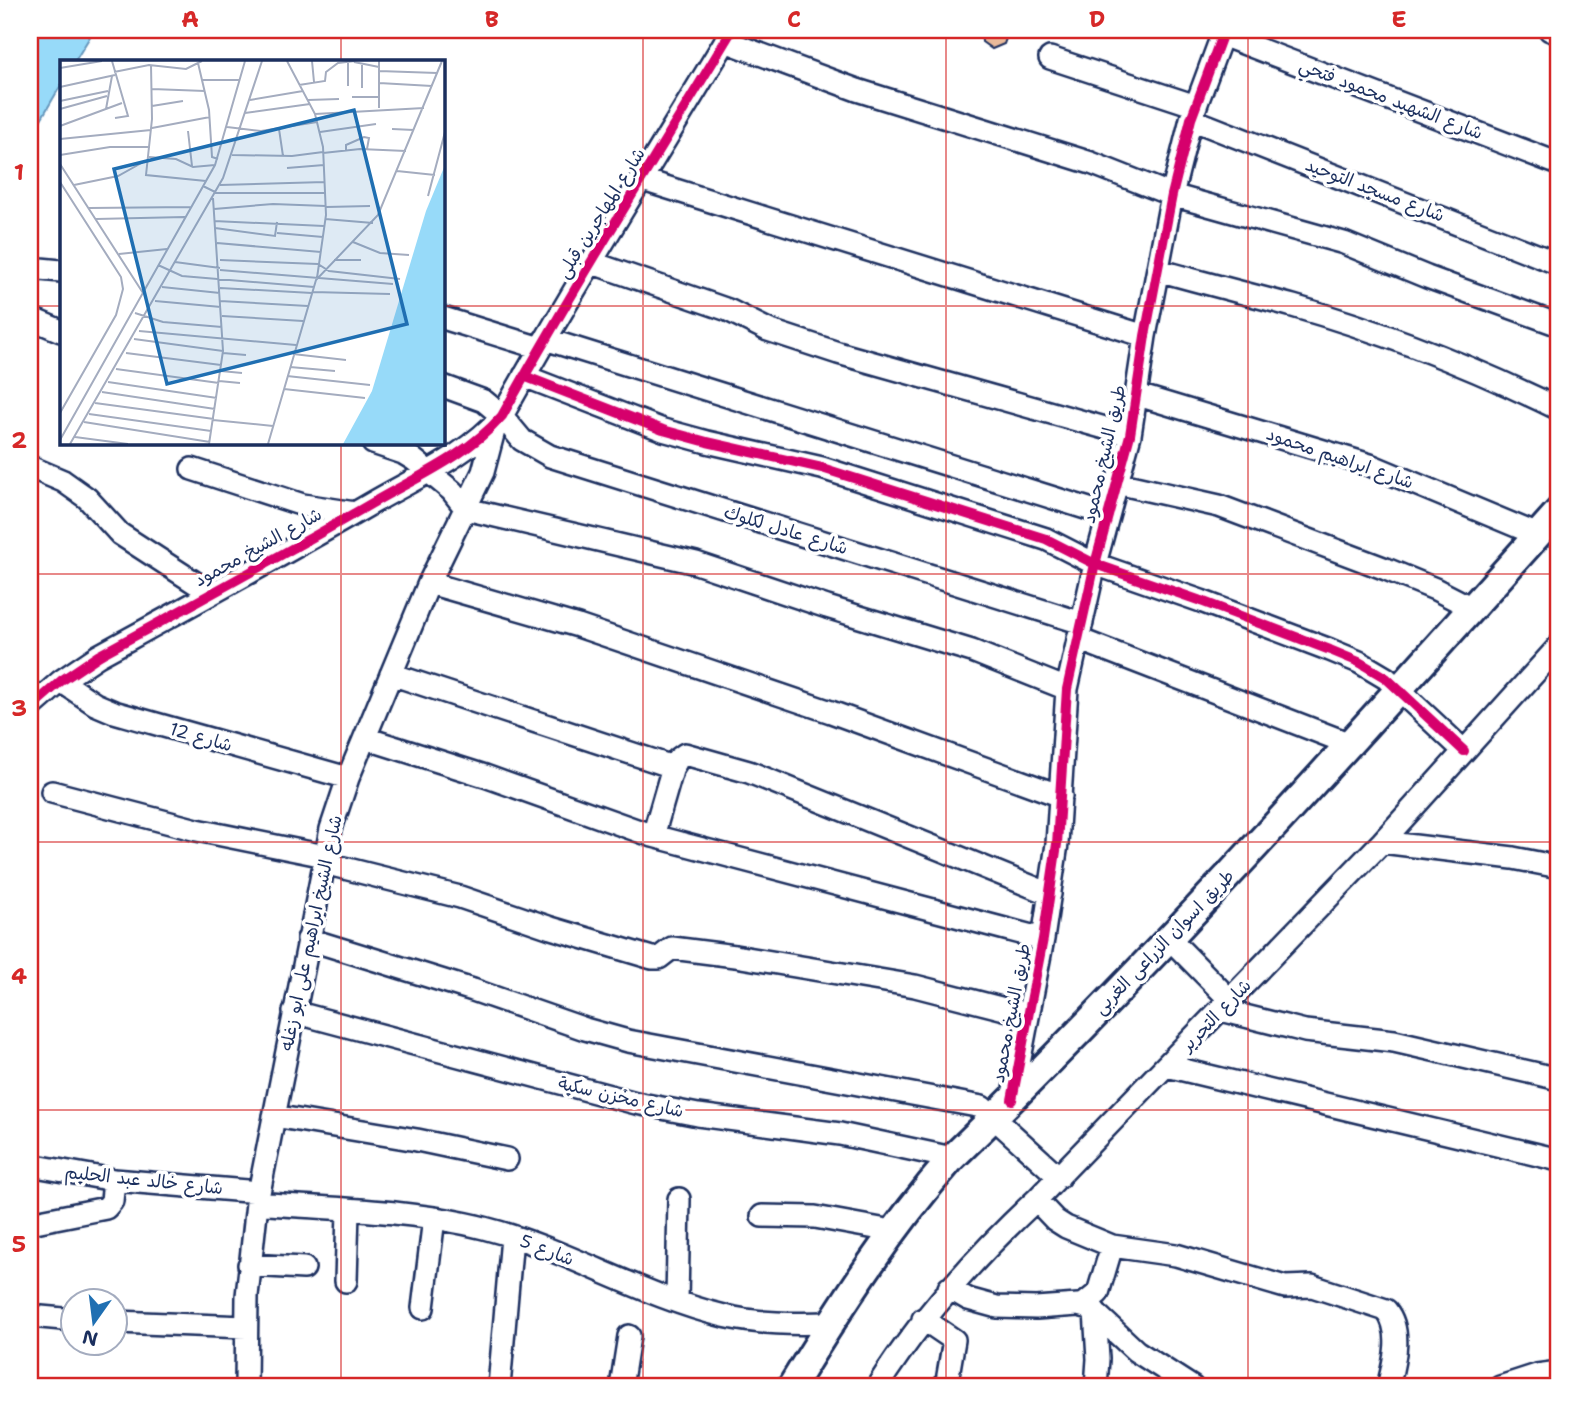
<svg xmlns="http://www.w3.org/2000/svg" width="1589" height="1417" font-family="'Shantell Sans','Playpen Sans Arabic',sans-serif">
	<style>
		.water { fill: #97daf9; stroke: #6596bb; stroke-width: 2 }
		.building { fill: #eaba9a; stroke: #1b2f5e; stroke-width: 2 }
		.lines { fill: none; stroke-linecap: round; stroke-linejoin: round }
		.minor-casing { stroke: #1b2f5e; stroke-width: 26 }
		.major-casing { stroke: #1b2f5e; stroke-width: 32 }
		.minor { stroke: #fff; stroke-width: 21 }
		.major { stroke: #fff; stroke-width: 26 }
		.cycleway-casing { stroke: #fff; stroke-width: 15 }
		.cycleway { stroke: #d6006c; stroke-width: 10 }
		.grid { fill: none; stroke: #d62828; stroke-width: 2; stroke-opacity: 0.55 }
		.labels { text-anchor: middle; dominant-baseline: central; stroke-width: 7; stroke-linejoin: round; paint-order: stroke }
		.street-label { font-size: 18px; fill: #1b2f5e; stroke: #fff }
		.inset-road { fill: none; stroke: #a4acbf; stroke-width: 2 }
		.view { fill: #1f6fb2; fill-opacity: 0.15; stroke: #1f6fb2; stroke-width: 3.5 }
		.inset-edge { fill: none; stroke: #1b2f5e; stroke-width: 3.5 }
		.neatline { fill: none; stroke: #d62828; stroke-width: 2.5 }
		.grid-label { font-size: 23px; text-anchor: middle; font-weight: bold; fill: #d62828 }
	</style>
	<rect width="100%" height="100%" fill="#fff"/>
	<filter id="ink" filterUnits="userSpaceOnUse"><feTurbulence type="fractalNoise" baseFrequency=".0143" numOctaves="2"/><feDisplacementMap in="SourceGraphic" scale="14" xChannelSelector="R" yChannelSelector="G"/><feConvolveMatrix kernelMatrix="1 2 1 2 8 2 1 2 1" color-interpolation-filters="sRGB"/></filter>
	<g filter="url(#ink)">
		<path class="water" d="M 30,30 L 94,30 L 75,61 L 61,61 L 61,85 L 30,138 Z"/>
		<path class="building" d="M 981,30 L 1009,30 L 1004,44 L 992,49 L 982,42 Z"/>
		<g class="lines">
			<defs>
				<path id="minor" d="M 1550,30 L 1559,33
					M 1222,35 L 1559,164
					M 725,41 L 857,90 L 1091,163 L 1172,195 L 1344,243 L 1427,277 L 1559,325
					M 1050,58 L 1196,106
					M 1191,119 L 1559,264
					M 643,180 L 1145,336
					M 590,262 L 728,310 L 768,330 L 838,353 L 1130,435
					M 30,268 L 61,271
					M 1158,270 C 1203,283 1249,294 1293,306 C 1384,332 1475,368 1559,409
					M 30,318 L 61,331
					M 443,318 L 540,348
					M 545,339 L 1108,515
					M 524,376 L 663,430 L 707,442 L 822,468 L 1046,539 L 1095,564 L 1201,601 L 1330,650 L 1359,662 L 1386,678 L 1464,751
					M 443,386 L 484,401 L 502,416 L 522,440 L 550,456 L 1082,623
					M 1138,395 L 1370,465 L 1538,535
					M 373,443 L 403,453 L 413,459 L 452,491 L 466,509 L 696,563 L 827,607 L 972,651 L 1067,689
					M 30,467 L 63,481 L 87,498 L 120,534 L 211,593
					M 192,469 L 303,505 L 355,513
					M 1117,483 L 1219,506 L 1386,569 L 1435,589 L 1472,608
					M 429,583 L 578,626 L 831,712 L 1061,796
					M 1078,639 L 1350,744
					M 391,674 L 673,767
					M 61,681 L 95,704 L 114,712 L 348,778
					M 30,708 L 61,681 L 98,656 C 191,605 283,555 374,502 C 419,476 468,455 502,416 C 575,285 655,158 732,30
					M 365,738 L 485,776 L 653,836 L 1043,939
					M 52,792 L 197,830 L 325,856
					M 653,836 L 673,767 L 678,759 L 685,754 L 749,772 L 1050,894
					M 1382,842 L 1513,858 L 1559,867
					M 324,863 L 460,897 L 551,928 L 652,958 L 659,958 L 672,948 L 735,956 L 915,986 L 1028,1015
					M 1169,938 L 1230,1000
					M 308,939 L 473,990 L 585,1029 L 628,1041 L 982,1107 L 1059,1177
					M 1221,1010 L 1305,1031 L 1394,1041 L 1559,1079
					M 294,1012 L 636,1103 L 698,1115 L 840,1134 L 952,1158
					M 1167,1066 L 1559,1160
					M 1012,1100 L 1043,939 L 1057,844 L 1067,689 L 1095,564 L 1130,435 L 1145,336 L 1172,195 L 1191,119 L 1224,30
					M 274,1116 L 417,1140 L 507,1159
					M 30,1165 L 114,1180 L 259,1192
					M 1036,1200 L 1055,1220 L 1066,1227 L 1112,1246 L 1176,1255 L 1285,1287 L 1312,1286 L 1386,1310 C 1403,1331 1394,1363 1388,1387
					M 257,1203 C 329,1209 415,1210 484,1228 C 567,1249 641,1296 724,1316 C 759,1324 794,1324 830,1323
					M 762,1216 L 815,1217 L 892,1231
					M 30,1223 L 106,1208 L 112,1201 L 114,1180
					M 249,1265 L 304,1268
					M 346,1281 L 348,1211
					M 949,1288 L 968,1299 L 997,1307 L 1036,1308 L 1078,1305 L 1090,1308 L 1136,1351 L 1192,1387
					M 677,1301 L 679,1199
					M 1083,1305 L 1098,1293 L 1112,1246
					M 423,1308 L 434,1218
					M 1095,1311 L 1098,1359 L 1096,1387
					M 30,1316 L 74,1320
					M 923,1319 L 954,1340 L 946,1387
					M 116,1322 L 246,1327
					M 246,1387 L 247,1296 L 257,1203 L 331,829 L 348,778 L 429,583 L 483,472 L 496,423
					M 499,1387 L 512,1237
					M 621,1387 L 629,1336
					M 877,1387 C 921,1317 975,1257 1036,1200 L 1382,842 L 1559,646
					M 1500,1387 L 1537,1375 L 1559,1372"/>
				<path id="major" d="M 791,1387 C 840,1307 890,1229 952,1158 C 1165,952 1362,731 1559,511"/>
			</defs>
			<use href="#minor" class="minor-casing"/>
			<use href="#major" class="major-casing"/>
			<use href="#minor" class="minor"/>
			<use href="#major" class="major"/>
			<defs>
				<path id="cycleway" d="M 524,376 L 663,430 L 707,442 L 822,468 L 1046,539 L 1095,564 L 1201,601 L 1330,650 L 1359,662 L 1386,678 L 1464,751
					M 30,708 L 61,681 L 98,656 C 191,605 283,555 374,502 C 419,476 468,455 502,416 C 575,285 655,158 732,30
					M 1012,1100 L 1043,939 L 1057,844 L 1067,689 L 1095,564 L 1130,435 L 1145,336 L 1172,195 L 1191,119 L 1224,30"/>
			</defs>
			<use href="#cycleway" class="cycleway-casing"/>
			<use href="#cycleway" class="cycleway"/>
		</g>
	</g>
	<path class="grid" d="M 341,30 L 341,61M 643,30 L 643,1387M 946,30 L 946,1387M 1248,30 L 1248,1387M 30,306 L 61,306M 443,306 L 1559,306M 341,443 L 341,1387M 30,574 L 1559,574M 30,842 L 1559,842M 30,1110 L 1559,1110"/>
	<g class="labels">
		<g class="street-label">
			<text transform="translate(1391 99) rotate(21)">شارع الشهيد محمود فتحي</text>
			<text transform="translate(1375 190) rotate(21)">شارع مسجد التوحيد</text>
			<text transform="translate(601 213) rotate(-58)">شارع المهاجرين قبلى</text>
			<text transform="translate(1104 454) rotate(-77)">طريق الشيخ محمود</text>
			<text transform="translate(1340 458) rotate(19)">شارع ابراهيم محمود</text>
			<text transform="translate(786 530) rotate(17)">شارع عادل لكلوك</text>
			<text transform="translate(258 547) rotate(-29)">شارع الشيخ محمود</text>
			<text transform="translate(201 737) rotate(16)">شارع 12</text>
			<text transform="translate(311 933) rotate(-78)">شارع الشيخ ابراهيم على ابو زغله</text>
			<text transform="translate(1164 942) rotate(-46)">طريق اسوان الزراعى الغربى</text>
			<text transform="translate(1011 1013) rotate(-79)">طريق الشيخ محمود</text>
			<text transform="translate(1216 1015) rotate(-46)">شارع التحرير</text>
			<text transform="translate(621 1097) rotate(13)">شارع مخزن سكية</text>
			<text transform="translate(144 1180) rotate(6)">شارع خالد عبد الحليم</text>
			<text transform="translate(547 1250) rotate(21)">شارع 5</text>
		</g>
	</g>
	<g transform="translate(60 60)">
		<rect width="385" height="385" fill="#fff"/>
		<path d="M 385,105 L 385,384 L 283,384 L 312,331 L 366,151 Z" fill="#97daf9"/>
		<path class="inset-road" d="M 52,1 L 68,56 L 55,58M 227,1 L 255,54 L 263,87 L 266,155 L 257,218M 252,1 L 254,22M 319,1 L 319,48M 294,2 L 319,7M 138,3 L 149,50 L 152,97 L 158,99M 91,5 L 92,59 L 86,115 L 146,121M 0,8 L 42,1M 319,11 L 377,13M 54,12 L 89,5 L 126,9 L 142,1M 142,20 L 179,20M 319,23 L 372,26M 239,25 L 265,21 L 266,12 L 278,3 L 295,1M 288,26 L 288,2M 0,27 L 55,15M 302,28 L 302,5M 92,29 L 145,31M 292,37 L 319,37M 190,40 L 243,31M 248,40 L 279,39M 0,41 L 48,31M 92,46 L 123,41M 0,49 L 47,36M 46,49 L 52,16M 185,53 L 250,44M 255,54 L 364,48M 0,66 L 62,43M 167,67 L 201,71 L 257,62M 92,68 L 150,57M 219,69 L 223,96M 332,69 L 354,70M 128,71 L 132,106M 260,72 L 316,64M 0,79 L 91,70M 286,90 L 286,85 L 304,77 L 309,78 L 307,89M 263,93 L 300,89 L 346,91M 0,95 L 50,87 L 90,87M 172,95 L 232,96 L 263,92M 89,97 L 116,99 L 133,107 L 155,105M 0,104 L 83,233M 227,108 L 264,105M 337,111 L 375,115M 0,122 L 61,217 L 63,229 L 56,255 L 0,353M 14,125 L 58,116 L 85,101M 160,125 L 265,122M 143,126 L 157,133 L 265,133M 368,136 L 385,72M 266,147 L 310,146M 29,148 L 131,147M 154,149 L 213,144 L 266,146M 36,159 L 125,157M 265,159 L 313,163M 154,161 L 264,166M 155,168 L 215,176 L 217,162M 217,173 L 263,177M 293,182 L 320,193 L 349,195M 157,183 L 261,192M 59,194 L 107,189M 160,200 L 258,204 L 269,211 L 340,219M 274,200 L 301,200M 115,202 L 160,208M 98,205 L 122,216 L 254,227M 160,210 L 333,224M 102,227 L 160,233M 160,228 L 252,233M 253,232 L 330,234M 95,241 L 161,247M 160,241 L 248,246M 75,253 L 103,262 L 162,267M 162,256 L 243,261M 79,271 L 236,285M 74,279 L 163,291M 66,293 L 161,305M 163,293 L 186,295M 233,294 L 286,300M 230,307 L 275,311M 56,309 L 159,323M 161,311 L 182,313M 227,316 L 310,325M 159,321 L 180,323M 48,322 L 157,338M 224,329 L 305,338M 42,332 L 155,349M 35,343 L 154,359M 29,354 L 151,371M 153,360 L 213,366M 24,362 L 150,382M 15,377 L 68,384M 0,380 L 155,105 L 185,1M 10,384 L 163,118 L 202,1M 149,384 L 163,291 L 153,138M 208,384 L 256,220 L 318,155 L 382,1"/>
		<path class="view" d="M 294,50 L 347,264 L 107,324 L 54,109 Z"/>
		<rect width="385" height="385" class="inset-edge"/>
	</g>
	<rect width="1589" height="1417" fill="none" stroke="#fff" stroke-width="77"/>
	<g transform="translate(94 1322) rotate(194)"><circle r="33" fill="#ffffff" stroke="#a4acbf" stroke-width="2"/>
	<path d="M0-5L12 26L0 18L-12 26Z" fill="#1f6fb2"/>
	<text y="-10" font-size="19" font-weight="bold" text-anchor="middle" fill="#1b2f5e">N</text>
	</g>
	<rect x="38" y="38" width="1512" height="1340" class="neatline"/>
	<g class="grid-label">
		<text x="190" y="27">A</text>
		<text x="492" y="27">B</text>
		<text x="794" y="27">C</text>
		<text x="1097" y="27">D</text>
		<text x="1399" y="27">E</text>
		<text x="19" y="180">1</text>
		<text x="19" y="448">2</text>
		<text x="19" y="716">3</text>
		<text x="19" y="984">4</text>
		<text x="19" y="1252">5</text>
	</g>
</svg>
